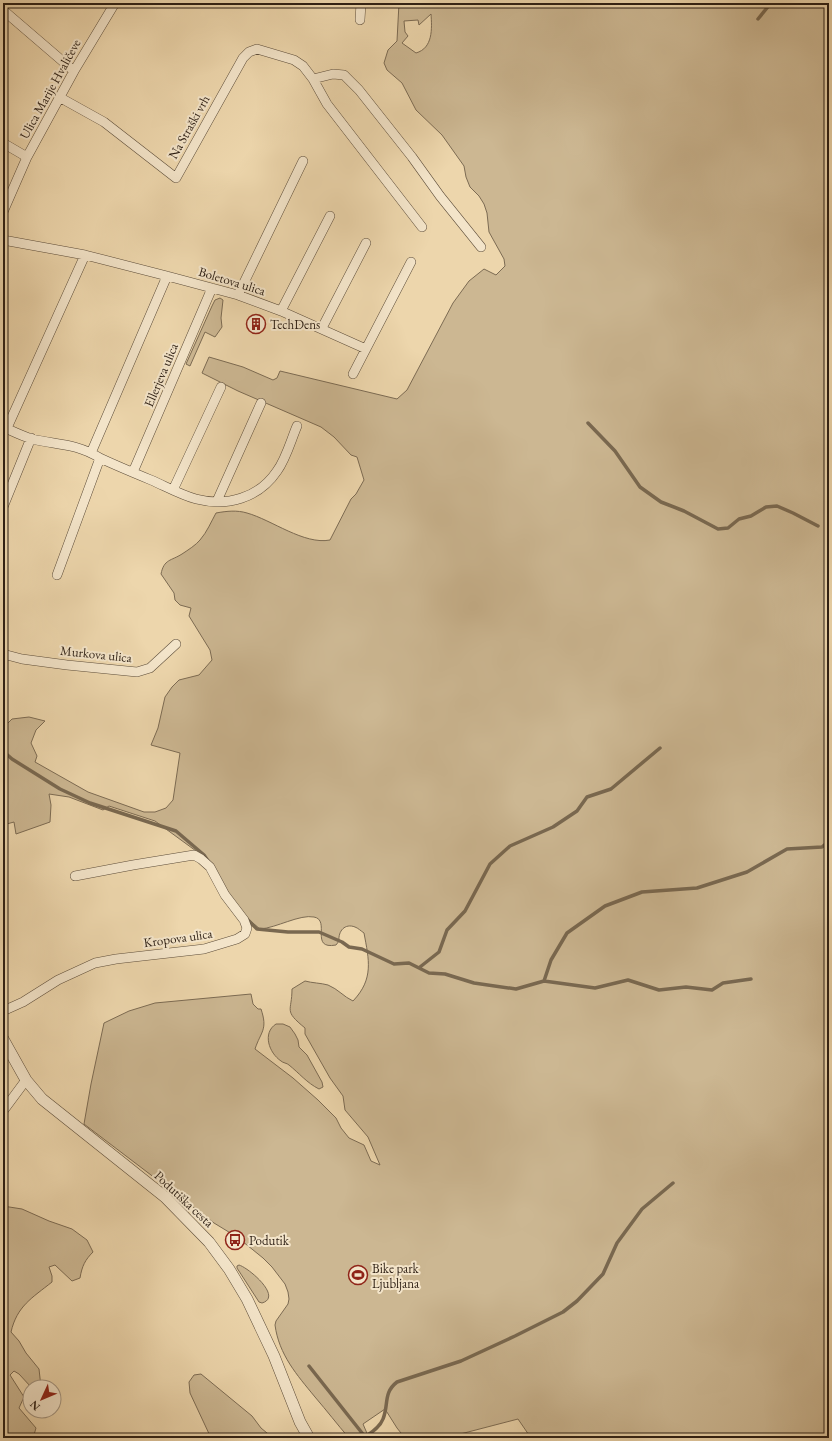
<svg xmlns="http://www.w3.org/2000/svg" width="832" height="1441" font-family="'EB Garamond',serif">
	<style>
		.green { fill: #ccb792; stroke: #7c6b53; fill-rule: evenodd }
		.lines { fill: none; stroke-linecap: round; stroke-linejoin: round }
		.stream { stroke: #796850; stroke-width: 3.5 }
		.minor-casing { stroke: #5d4d3a; stroke-width: 10 }
		.tertiary-casing { stroke: #5d4d3a; stroke-width: 12 }
		.minor { stroke: #f3e4c9; stroke-width: 9 }
		.tertiary { stroke: #f3e4c9; stroke-width: 11 }
		.labels { text-anchor: middle; dominant-baseline: central; stroke-width: 4; stroke-linejoin: round; paint-order: stroke }
		.street-label { font-size: 13px; fill: #2d1f14; stroke: #f3e4c9 }
		.poi-label { font-size: 13px; fill: #2d1f14; stroke: #f3e4c9; text-anchor: start }
	</style>
	<rect width="100%" height="100%" fill="#edd6ac"/>
	<filter id="stains"><feTurbulence type="fractalNoise" baseFrequency=".005" numOctaves="4"/><feColorMatrix values="0 0 0 0 .2 0 0 0 0 .09 0 0 0 0 .02 0 0 0 .5 -.17"/></filter>
	<radialGradient id="worn" r=".72"><stop offset=".6" stop-color="#630" stop-opacity="0"/><stop offset="1" stop-color="#630" stop-opacity=".3"/></radialGradient>
	<path class="green" d="M 399,3 L 829,3 L 829,1438 L 531,1438 L 518,1419 L 445,1438 L 405,1438 L 397,1428 L 385,1409 L 363,1424 L 369,1438 L 349,1438 C 337,1424 327,1411 315,1397 C 297,1375 279,1355 275,1325 L 276,1321 L 288,1304 L 289,1299 L 288,1292 L 285,1284 L 272,1267 L 263,1258 L 237,1237 L 214,1223 L 84,1124 L 91,1084 L 104,1023 L 129,1011 L 155,1003 L 251,994 L 253,1004 L 258,1009 L 261,1009 C 268,1030 261,1031 255,1049 L 293,1078 L 318,1100 L 336,1118 L 341,1128 L 349,1138 L 364,1145 L 371,1161 L 380,1165 L 368,1137 L 345,1110 L 343,1096 L 330,1078 L 305,1034 L 305,1028 C 283,1010 292,1012 292,989 L 305,981 C 312,983 321,983 328,985 C 338,989 344,997 353,1001 C 374,979 369,960 364,933 C 361,931 358,928 355,927 C 345,923 338,931 339,941 L 336,945 C 309,950 331,920 314,917 C 300,914 276,928 260,929 L 248,919 L 232,900 L 207,859 L 155,821 L 109,806 L 103,810 L 69,797 L 49,794 L 51,805 L 50,822 L 16,834 L 14,822 L 3,825 L 3,733 L 6,725 L 12,719 L 29,717 L 45,721 L 36,730 L 31,743 L 37,756 L 35,762 L 88,792 L 144,812 L 155,812 L 166,808 L 173,800 L 180,753 L 151,745 L 158,728 L 165,697 L 172,687 L 179,680 L 199,675 L 212,660 L 210,650 L 189,616 L 191,608 L 180,605 L 175,600 L 174,593 L 161,574 C 164,559 171,561 182,554 C 188,550 196,545 200,540 C 207,532 211,522 216,513 C 227,511 237,510 247,513 C 272,520 304,545 330,540 L 351,499 L 356,494 L 364,480 L 357,457 L 351,455 L 334,437 L 321,427 L 238,391 L 202,373 L 209,357 L 243,367 L 273,380 L 277,378 L 280,371 L 397,399 L 407,390 L 453,303 L 469,281 L 484,269 L 496,275 L 505,266 L 504,259 L 489,232 L 487,213 L 484,204 L 479,196 L 470,187 L 466,177 L 464,166 L 442,135 L 416,110 L 402,83 L 387,70 L 384,63 L 388,50 L 397,41 ZM 431,14 C 432,29 433,48 416,53 L 402,43 L 408,36 L 405,32 L 404,21 L 418,20 L 419,25 Z
		M 220,298 L 223,300 L 221,318 L 222,327 L 215,337 L 205,332 L 190,366 L 186,364 L 212,306 L 215,300 Z
		M 276,1024 L 283,1024 L 290,1027 L 295,1034 L 298,1040 L 299,1047 L 307,1055 L 322,1082 L 323,1087 L 319,1089 C 307,1083 299,1073 289,1065 C 287,1063 283,1063 281,1061 C 269,1053 262,1033 276,1024 Z
		M 3,1206 L 22,1209 L 49,1221 L 72,1229 L 87,1240 L 93,1252 C 85,1260 82,1266 80,1278 L 72,1281 L 55,1265 L 49,1267 L 52,1276 L 52,1282 C 32,1298 17,1306 11,1332 L 19,1341 L 26,1353 L 39,1369 L 41,1387 L 31,1387 L 19,1374 L 14,1371 L 10,1375 L 24,1397 L 19,1408 L 36,1428 L 33,1438 L 3,1438 Z
		M 239,1265 C 249,1268 283,1297 262,1303 L 259,1302 L 237,1268 L 237,1266 Z
		M 201,1374 L 252,1416 L 261,1428 L 273,1438 L 211,1438 L 190,1393 L 189,1382 L 194,1375 Z"/>
	<g class="lines">
		<path class="stream" d="M 758,19 L 771,3
			M 588,423 L 615,451 L 640,487 L 661,502 L 684,511 L 718,529 L 728,528 L 739,519 L 751,516 L 766,507 L 777,506 L 793,513 L 818,526
			M 3,751 L 12,759 L 60,789 L 90,803 L 176,831 L 204,855 L 208,861
			M 247,919 L 257,929 L 288,932 L 319,932 L 342,942 L 349,947 L 362,949 L 394,964 L 409,963 L 429,973 L 445,974 L 474,983 L 516,989 L 544,981 L 595,988 L 628,980 L 659,990 L 686,987 L 712,990 L 723,983 L 751,979
			M 420,967 L 439,952 L 447,930 L 465,911 L 490,864 L 510,846 L 553,827 L 577,811 L 587,797 L 611,789 L 660,748
			M 544,981 L 551,960 L 567,933 L 605,906 L 642,892 L 697,888 L 747,872 L 787,849 L 822,847 L 829,841
			M 3,1071 L 4,1071
			M 309,1366 L 366,1438
			M 365,1437 C 372,1432 380,1427 383,1419 C 389,1404 383,1393 397,1382 L 461,1361 L 515,1336 L 563,1312 L 577,1301 L 603,1274 L 617,1243 L 642,1209 L 673,1183"/>
		<defs>
			<path id="minor" d="M 3,10 L 74,71
				M 360,20 L 361,3
				M 313,79 L 333,74 L 344,75 L 359,90 L 412,157 L 440,196 L 481,247
				M 59,97 L 104,122 L 176,178 L 243,58 L 249,52 L 257,49 L 294,60 L 303,66 L 313,79 L 327,104 L 422,227
				M 3,143 L 27,157
				M 3,212 L 27,157 L 74,71 L 115,3
				M 3,240 L 85,255 L 167,276 L 238,295 L 281,311 L 366,349
				M 238,295 L 303,161
				M 281,311 L 330,216
				M 322,328 L 366,243
				M 353,374 L 411,262
				M 3,427 C 12,431 22,436 32,439 C 57,445 76,443 100,458 C 117,466 134,473 151,480 C 165,486 181,495 196,499 C 227,507 259,498 277,471 C 286,459 291,440 297,426
				M 7,428 L 85,255
				M 91,453 L 167,276
				M 133,472 L 212,288
				M 173,490 L 221,387
				M 217,501 L 261,403
				M 3,507 L 31,438
				M 57,575 L 100,458
				M 3,654 L 22,659 L 67,665 L 137,672 L 150,668 L 176,644
				M 3,1011 L 23,1002 L 58,980 L 95,963 L 116,959 L 204,949 L 237,939 L 245,934 L 247,928 L 244,920 L 225,895 L 210,867 L 201,859 L 194,855 L 133,865 L 75,876
				M 3,1111 L 26,1080"/>
			<path id="tertiary" d="M 3,1039 L 26,1080 L 42,1099 L 165,1197 L 209,1242 L 229,1269 L 247,1299 L 274,1356 L 300,1422 L 309,1438"/>
		</defs>
		<use href="#minor" class="minor-casing"/>
		<use href="#tertiary" class="tertiary-casing"/>
		<use href="#minor" class="minor"/>
		<use href="#tertiary" class="tertiary"/>
	</g>
	<defs>
		<symbol id="building-ring" viewBox="-11 -11 22 22"><circle r="9.5" fill="#f3e4c9" stroke="#8f2418" stroke-width="1.5"/><path d="M-4-6H4V6H1V3H-1V6H-4ZM-2.5-4.3h1.7v1.8h-1.7ZM.8-4.3h1.7v1.8H.8ZM-2.5-1h1.7V.8h-1.7ZM.8-1h1.7V.8H.8Z" fill="#8f2418"/></symbol>
		<symbol id="bus-ring" viewBox="-11 -11 22 22"><circle r="9.5" fill="#f3e4c9" stroke="#8f2418" stroke-width="1.5"/><path d="M-5-6H5V4H4V6H2V4H-2V6H-4V4H-5ZM-3.5-4V0h7V-4ZM-3.5 1.2v1.5H-2V1.2ZM2 1.2v1.5H3.5V1.2Z" fill="#8f2418"/></symbol>
		<symbol id="stadium-ring" viewBox="-11 -11 22 22"><circle r="9.5" fill="#f3e4c9" stroke="#8f2418" stroke-width="1.5"/><path d="M0-5a6.5 5 0 1 0 0 10a6.5 5 0 1 0 0-10ZM-3.5-1.8h7v3.6h-7Z" fill="#8f2418"/></symbol>
	</defs>
	<g fill-rule="evenodd">
		<use href="#building-ring" x="245" y="313" width="22" height="22"/>
		<use href="#bus-ring" x="224" y="1229" width="22" height="22"/>
		<use href="#stadium-ring" x="347" y="1264" width="22" height="22"/>
	</g>
	<g class="labels">
		<g class="street-label">
			<text transform="translate(50 89) rotate(-61)">Ulica Marije Hvaličeve</text>
			<text transform="translate(189 127) rotate(-61)">Na Straški vrh</text>
			<text transform="translate(232 281) rotate(17)">Boletova ulica</text>
			<text transform="translate(161 375) rotate(-67)">Ellerjeva ulica</text>
			<text transform="translate(96 654) rotate(6)">Murkova ulica</text>
			<text transform="translate(178 938) rotate(-8)">Kropova ulica</text>
			<text transform="translate(184 1199) rotate(43)">Podutiška cesta</text>
		</g>
		<g class="poi-label">
			<text x="270" y="324">TechDens</text>
			<text x="249" y="1240">Podutik</text>
			<text x="372" y="1268">Bike park<tspan x="372" dy="15">Ljubljana</tspan></text>
		</g>
	</g>
	<rect width="832" height="1441" fill="none" stroke="#edd6ac" stroke-width="16"/>
	<rect x="4" y="4" width="824" height="1433" fill="none" stroke="#2d1f14" stroke-width="2"/>
	<rect x="8" y="8" width="816" height="1425" fill="none" stroke="#2d1f14"/>
	<g transform="translate(42 1399) rotate(226)"><circle r="19" fill="#f3e4c9" stroke="#a49581"/>
	<path d="M0-3L7 15L0 10L-7 15Z" fill="#8f2418"/>
	<text y="-6" font-size="11" font-weight="bold" text-anchor="middle" fill="#2d1f14">N</text>
	</g>
	<rect width="100%" height="100%" filter="url(#stains)"/>
	<rect width="100%" height="100%" fill="url(#worn)"/>
</svg>
